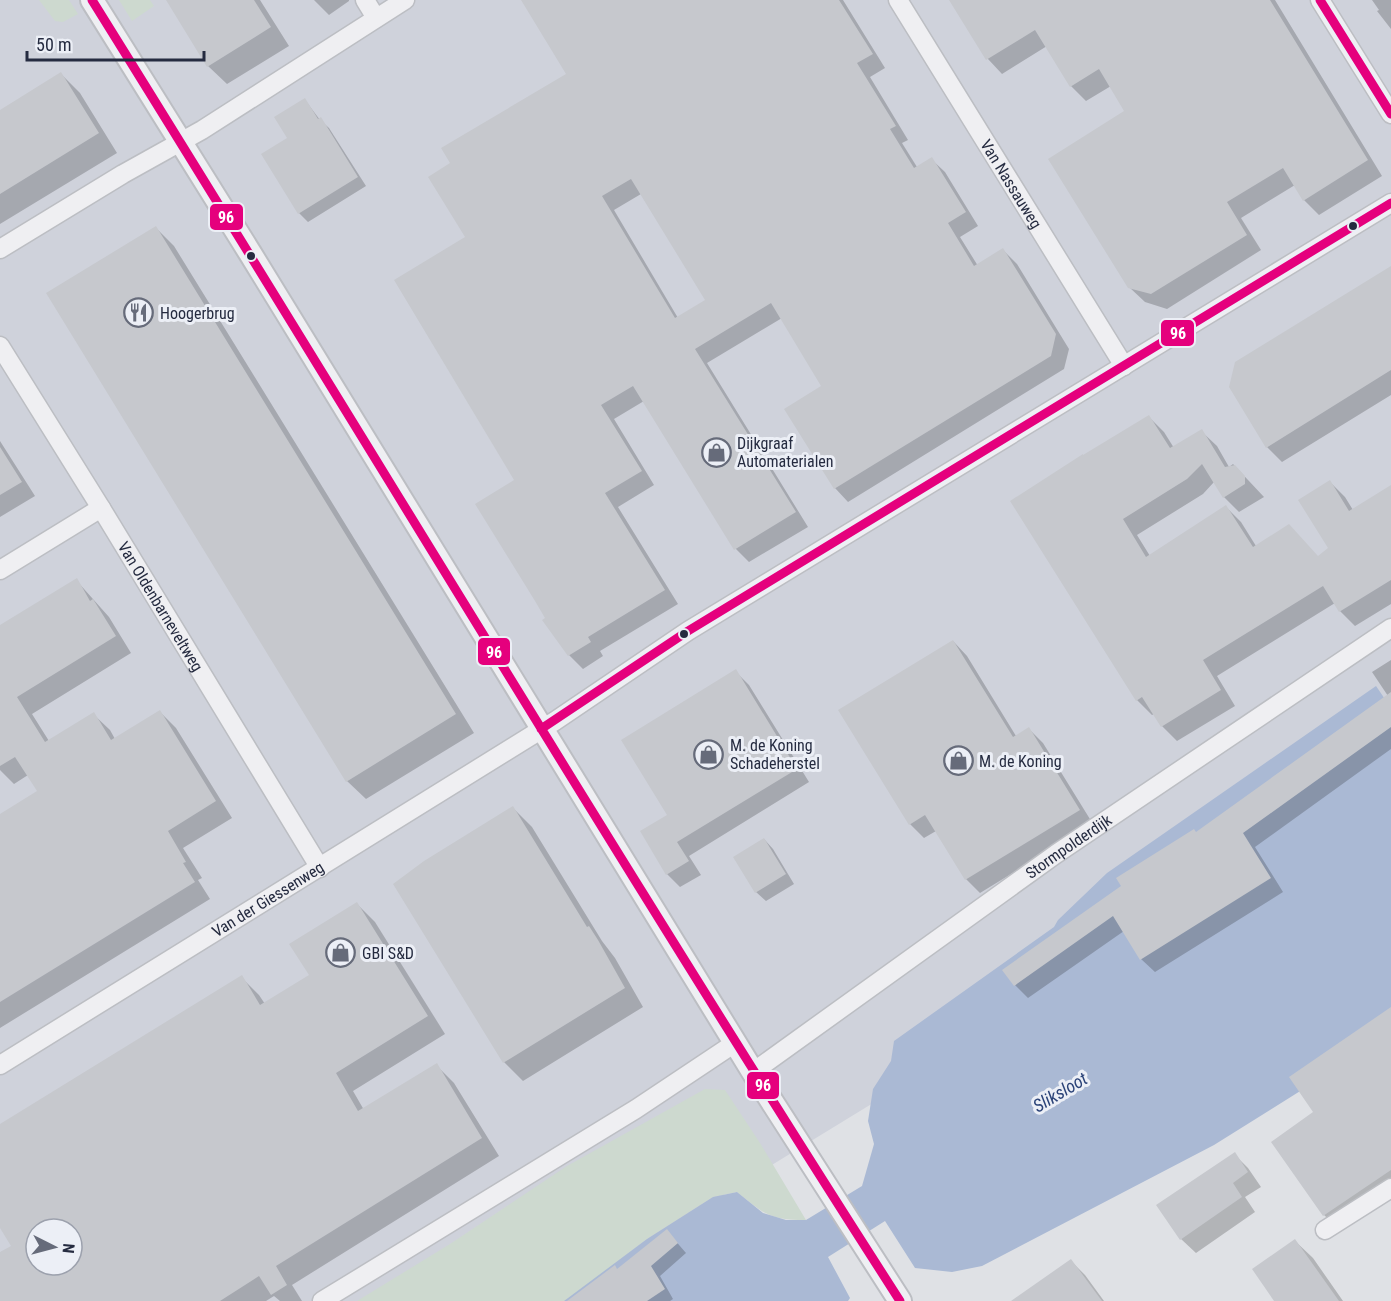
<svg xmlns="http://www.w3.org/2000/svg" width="1391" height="1301" font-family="'Roboto Condensed',sans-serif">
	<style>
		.built { fill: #cfd2db; fill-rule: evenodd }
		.green { fill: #cdd9cf }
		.water { fill: #aab9d4 }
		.shadow { fill: #0003; fill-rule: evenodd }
		.building { fill: #c6c8cd; fill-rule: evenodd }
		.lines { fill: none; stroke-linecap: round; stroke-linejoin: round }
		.minor-casing { stroke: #bcbec3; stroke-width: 21 }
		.tertiary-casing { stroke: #bcbec3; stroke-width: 26 }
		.minor { stroke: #efeff2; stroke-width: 18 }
		.tertiary { stroke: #efeff2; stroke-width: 22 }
		.bus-1-casing { stroke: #eceff6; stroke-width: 14 }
		.bus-1 { stroke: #e5007d; stroke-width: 9 }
		.bus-dot { fill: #252b40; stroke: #eceff6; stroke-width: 2 }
		.labels { text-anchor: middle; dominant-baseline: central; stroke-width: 6; stroke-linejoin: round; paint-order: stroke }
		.street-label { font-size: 16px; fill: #252b40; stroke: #eceff6 }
		.poi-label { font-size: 16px; fill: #252b40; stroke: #eceff6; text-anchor: start }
		.water-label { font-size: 18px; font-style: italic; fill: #2b4378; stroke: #eceff6 }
		.line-badge { stroke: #eceff6; stroke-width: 2 }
		.badge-label { font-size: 16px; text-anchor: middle; font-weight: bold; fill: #fff }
	</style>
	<rect width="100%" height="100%" fill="#dfe1e5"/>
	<path class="built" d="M 0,0 L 1391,0 L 1391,769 L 1195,906 L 656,1236 L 546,1301 L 0,1301 ZM 36,1229 L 72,1229 L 72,1265 L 36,1265 Z"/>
	<path class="green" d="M 39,0 L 69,0 L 78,14 L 63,22 L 55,21 Z
		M 119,0 L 150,0 L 154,6 L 132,21 Z
		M 705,1089 L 725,1090 L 760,1143 L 806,1220 C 770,1220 764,1214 737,1192 L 713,1197 L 647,1239 L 567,1301 L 357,1301 L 450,1244 L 567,1166 Z"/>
	<path class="water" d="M 1376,686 L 1391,708 L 1391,1034 L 1214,1145 L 982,1266 L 952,1272 L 915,1268 L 885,1221 L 828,1257 L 850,1298 L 848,1301 L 564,1301 L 647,1239 L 713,1197 L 737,1192 L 763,1213 L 786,1220 L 806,1220 L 862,1186 L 874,1144 L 868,1121 L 873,1089 L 891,1061 L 894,1041 L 1054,927 L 1058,920 L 1107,873 Z"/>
	<path class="shadow" d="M 168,0 L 260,0 L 289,46 L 227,84 L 208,66 Z
		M 314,0 L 349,0 L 349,1 L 329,15 Z
		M 523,0 L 843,0 L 885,68 L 870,77 L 908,140 L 902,143 L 917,167 L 931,159 L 945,172 L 978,226 L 960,237 L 978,266 L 1003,250 L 1017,264 L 1069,349 L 1064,369 L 848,502 L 835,488 L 823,386 L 782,318 L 707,363 L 808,527 L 749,562 L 736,549 L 644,401 L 614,419 L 654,485 L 618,507 L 678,604 L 600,651 L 603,656 L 583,669 L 569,655 L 546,619 L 516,481 L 452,164 L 568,74 ZM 641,194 L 707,301 L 678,318 L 614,210 Z
		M 951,0 L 1275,0 L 1382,176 L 1319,215 L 1304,200 L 1295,185 L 1241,218 L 1261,250 L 1167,309 L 1145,302 L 1129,287 L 1126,111 L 1111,86 L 1086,101 L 1071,86 L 1047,46 L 1002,74 L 988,59 Z
		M 1372,0 L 1391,0 L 1391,29 L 1377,11 L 1379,10 Z
		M 61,74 L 80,93 L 117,153 L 0,224 L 0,112 Z
		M 305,100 L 320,120 L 329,128 L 366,186 L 308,222 L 299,213 L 263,155 L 289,138 Z
		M 156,228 L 174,246 L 474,733 L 366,799 L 347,781 Z
		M 1391,268 L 1391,395 L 1282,462 L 1267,447 Z
		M 1149,417 L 1164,432 L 1174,448 L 1201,431 L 1217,446 L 1229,467 L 1233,464 L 1264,497 L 1239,512 L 1224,497 L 1214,482 L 1203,494 L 1137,535 L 1150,556 L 1226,507 L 1241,522 L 1256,546 L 1319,557 L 1330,549 L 1330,482 L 1345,497 L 1353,510 L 1391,487 L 1391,604 L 1355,626 L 1340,611 L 1335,603 L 1217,676 L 1235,706 L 1177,741 L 1162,726 L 1154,714 L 1152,715 L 1137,700 L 1012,501 Z
		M 0,441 L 35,496 L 0,517 Z
		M 76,580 L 109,617 L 131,653 L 32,714 L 49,741 L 93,714 L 110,730 L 115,739 L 160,712 L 176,728 L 232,818 L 183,848 L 202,878 L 198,880 L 210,899 L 0,1028 L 0,815 L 39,792 L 28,775 L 14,784 L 0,770 L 0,627 Z
		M 953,641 L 967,656 L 1016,736 L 1029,729 L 1043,743 L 1093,824 L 980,893 L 966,879 L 936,831 L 924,838 L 910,824 Z
		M 1391,660 L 1391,749 L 1255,847 L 1283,892 L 1155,972 L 1141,959 L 1124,931 L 1028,998 L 1015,985 L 1196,833 L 1388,696 L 1372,672 Z
		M 735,671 L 749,685 L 809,782 L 689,856 L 701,875 L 680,887 L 667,874 L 669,815 Z
		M 513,808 L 532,827 L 602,941 L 615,958 L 643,1007 L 523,1081 L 504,1062 Z
		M 764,839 L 773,849 L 794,884 L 766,901 L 756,892 Z
		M 357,904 L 375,922 L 445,1034 L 353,1091 L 364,1110 L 436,1065 L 454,1083 L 499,1156 L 292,1285 L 302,1301 L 280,1301 L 274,1296 L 266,1301 L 0,1301 L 0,1254 L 13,1246 L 0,1225 L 0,1126 L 241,977 L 259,995 L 265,1004 L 311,976 ZM 36,1229 L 72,1229 L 72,1265 L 36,1265 Z
		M 1391,1009 L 1391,1193 L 1339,1229 L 1324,1215 L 1273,1143 L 1315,1112 Z
		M 1234,1154 L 1248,1168 L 1261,1187 L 1245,1197 L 1255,1212 L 1196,1253 L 1181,1239 Z
		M 667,1231 L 686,1253 L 660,1276 L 673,1299 L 670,1301 L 569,1301 L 618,1270 Z
		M 1295,1241 L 1313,1258 L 1343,1301 L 1276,1301 Z
		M 1071,1261 L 1085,1275 L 1104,1301 L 1015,1301 Z"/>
	<path class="building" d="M 166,0 L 254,0 L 271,27 L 207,67 Z
		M 521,0 L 839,0 L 873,54 L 857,63 L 896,126 L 890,129 L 914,168 L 932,157 L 966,212 L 948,223 L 974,266 L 1003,248 L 1056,334 L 1051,356 L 834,489 L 784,409 L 821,386 L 771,303 L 695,349 L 796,512 L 734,550 L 633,386 L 601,405 L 642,471 L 605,493 L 665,590 L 588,637 L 591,642 L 568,656 L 542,620 L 545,618 L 535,601 L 475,504 L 514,480 L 394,280 L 465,237 L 428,177 L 450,163 L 441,148 L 566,74 ZM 631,179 L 705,300 L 675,318 L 602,196 Z
		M 949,0 L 1270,0 L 1368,160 L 1303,201 L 1283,168 L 1227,202 L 1247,235 L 1151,294 L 1128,288 L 1048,159 L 1124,111 L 1099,69 L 1070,87 L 1035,30 L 986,60 Z
		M 61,72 L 99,133 L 0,194 L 0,110 Z
		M 305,98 L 318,119 L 321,117 L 358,177 L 298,214 L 261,154 L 287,138 L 274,117 Z
		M 156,226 L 456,714 L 346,782 L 46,293 Z
		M 1391,266 L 1391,370 L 1266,448 L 1229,387 L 1235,362 Z
		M 1149,415 L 1170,448 L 1202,429 L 1225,467 L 1235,465 L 1245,476 L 1245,484 L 1223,498 L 1202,464 L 1187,479 L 1123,519 L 1146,557 L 1226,505 L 1253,547 L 1289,524 L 1318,556 L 1328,548 L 1298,500 L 1330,480 L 1349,511 L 1391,485 L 1391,580 L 1339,612 L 1323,586 L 1203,660 L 1221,690 L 1161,727 L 1142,697 L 1136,701 L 1010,501 L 1083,454 L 1083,455 Z
		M 0,447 L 22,482 L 0,495 Z
		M 77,578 L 90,601 L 93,599 L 116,636 L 17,697 L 45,742 L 94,712 L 111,740 L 160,710 L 216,801 L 168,831 L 186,862 L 183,863 L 195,882 L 0,1002 L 0,814 L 37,791 L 15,757 L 0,766 L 0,625 Z
		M 953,640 L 1013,737 L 1029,727 L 1080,810 L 965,880 L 925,815 L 909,825 L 838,710 Z
		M 736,669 L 797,769 L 677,842 L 689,861 L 666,875 L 640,831 L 667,815 L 621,740 Z
		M 1391,692 L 1391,727 L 1243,833 L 1271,878 L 1140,960 L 1113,916 L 1014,986 L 1002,970 L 1121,886 L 1116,878 L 1194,829 L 1196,832 Z
		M 513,806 L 587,927 L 589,926 L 598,940 L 625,988 L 503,1063 L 393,884 L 424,861 Z
		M 764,838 L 786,874 L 755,893 L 733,857 Z
		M 357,902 L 428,1016 L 336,1073 L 358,1111 L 437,1063 L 482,1138 L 276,1266 L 287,1285 L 271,1295 L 259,1276 L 220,1301 L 0,1301 L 0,1252 L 11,1246 L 0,1228 L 0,1124 L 242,975 L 260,1005 L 309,975 L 289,944 ZM 36,1229 L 72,1229 L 72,1265 L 36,1265 Z
		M 1391,1007 L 1391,1170 L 1323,1216 L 1271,1142 L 1313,1112 L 1289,1077 Z
		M 1235,1152 L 1248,1172 L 1233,1183 L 1242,1197 L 1180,1240 L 1156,1205 Z
		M 667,1229 L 678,1243 L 651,1266 L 665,1289 L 647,1301 L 567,1301 L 615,1265 L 617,1269 Z
		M 1295,1239 L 1339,1301 L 1274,1301 L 1252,1269 Z
		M 1071,1259 L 1102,1301 L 1011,1301 Z"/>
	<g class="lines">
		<defs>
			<g id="minor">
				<path d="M 365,0 L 376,18"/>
				<path id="s1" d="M 898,0 L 1124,366"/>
				<path d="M 1320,0 L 1391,114"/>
				<path d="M 0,249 L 123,174 L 202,130 L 405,0"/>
				<path id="s2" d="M 0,346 L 101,508 L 320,868"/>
				<path d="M 0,570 L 101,508"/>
				<path id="s3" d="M 0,1065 L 555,721 L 688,631 L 1391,203"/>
				<path id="s4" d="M 753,1072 L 1056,854 L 1391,628"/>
				<path d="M 1325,1230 L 1391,1188"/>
				<path d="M 322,1301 L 636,1109 L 735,1043"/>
			</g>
			<path id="tertiary" d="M 92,0 L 250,253 L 753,1072 L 900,1301"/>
		</defs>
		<use href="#minor" class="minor-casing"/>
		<use href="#tertiary" class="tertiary-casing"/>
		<use href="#minor" class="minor"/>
		<use href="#tertiary" class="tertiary"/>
		<defs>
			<path id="bus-1" d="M 92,0 C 362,433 624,871 900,1301
				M 1320,0 L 1391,114
				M 541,729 L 688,631 L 1391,203"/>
		</defs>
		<use href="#bus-1" class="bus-1-casing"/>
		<use href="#bus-1" class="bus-1"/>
	</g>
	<defs>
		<symbol id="restaurant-ring" viewBox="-11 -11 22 22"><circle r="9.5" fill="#eceff6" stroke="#666b7a" stroke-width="1.5"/><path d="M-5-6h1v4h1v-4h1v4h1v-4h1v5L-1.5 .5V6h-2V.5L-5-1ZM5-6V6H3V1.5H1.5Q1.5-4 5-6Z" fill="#666b7a"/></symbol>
		<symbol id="shop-ring" viewBox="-11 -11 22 22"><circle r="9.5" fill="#eceff6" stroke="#666b7a" stroke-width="1.5"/><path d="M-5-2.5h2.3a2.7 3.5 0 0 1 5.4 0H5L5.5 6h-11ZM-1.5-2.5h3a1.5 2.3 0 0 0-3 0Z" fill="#666b7a"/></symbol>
	</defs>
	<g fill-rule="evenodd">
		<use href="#restaurant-ring" x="122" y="296" width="33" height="33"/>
		<use href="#shop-ring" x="700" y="436" width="33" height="33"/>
		<use href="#shop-ring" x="692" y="738" width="33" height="33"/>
		<use href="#shop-ring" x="942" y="744" width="33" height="33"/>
		<use href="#shop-ring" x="324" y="936" width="33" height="33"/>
	</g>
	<g class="bus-dot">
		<circle cx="1353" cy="226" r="5"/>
		<circle cx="251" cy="256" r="5"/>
		<circle cx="684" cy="634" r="5"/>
	</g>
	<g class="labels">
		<g class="street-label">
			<text stroke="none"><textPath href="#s1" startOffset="216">Van Nassauweg</textPath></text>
			<text stroke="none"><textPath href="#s2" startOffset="306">Van Oldenbarneveltweg</textPath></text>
			<text stroke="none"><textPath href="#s4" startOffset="388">Stormpolderdijk</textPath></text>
			<text stroke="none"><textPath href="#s3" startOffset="315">Van der Giessenweg</textPath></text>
		</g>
		<g class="poi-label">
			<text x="160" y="313">Hoogerbrug</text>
			<text x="737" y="443">Dijkgraaf<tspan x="737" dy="18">Automaterialen</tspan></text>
			<text x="730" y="745">M. de Koning<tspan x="730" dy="18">Schadeherstel</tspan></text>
			<text x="979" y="761">M. de Koning</text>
			<text x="362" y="953">GBI S&amp;D</text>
		</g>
		<g class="water-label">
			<text transform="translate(1060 1092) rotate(-31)">Sliksloot</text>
		</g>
	</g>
	<g class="line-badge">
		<rect x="209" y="203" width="35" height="28" rx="6" fill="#e5007d"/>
		<rect x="1160" y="319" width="35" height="28" rx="6" fill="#e5007d"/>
		<rect x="477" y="637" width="34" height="29" rx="6" fill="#e5007d"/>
		<rect x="746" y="1071" width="34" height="29" rx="6" fill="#e5007d"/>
	</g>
	<g class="badge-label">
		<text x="226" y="223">96</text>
		<text x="1178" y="339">96</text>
		<text x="494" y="658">96</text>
		<text x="763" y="1091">96</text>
	</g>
	<g transform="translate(54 1247) rotate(96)"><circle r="28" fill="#eceff6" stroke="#9ca1ad" stroke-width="1.5"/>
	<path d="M0-4.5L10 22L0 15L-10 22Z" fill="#666b7a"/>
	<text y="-9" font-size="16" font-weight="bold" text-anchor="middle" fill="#252b40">N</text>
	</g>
	<path d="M27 51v9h177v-9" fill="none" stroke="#252b40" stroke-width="3"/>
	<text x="36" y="51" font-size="18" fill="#252b40" stroke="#eceff6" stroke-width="4.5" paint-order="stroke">50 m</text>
</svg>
